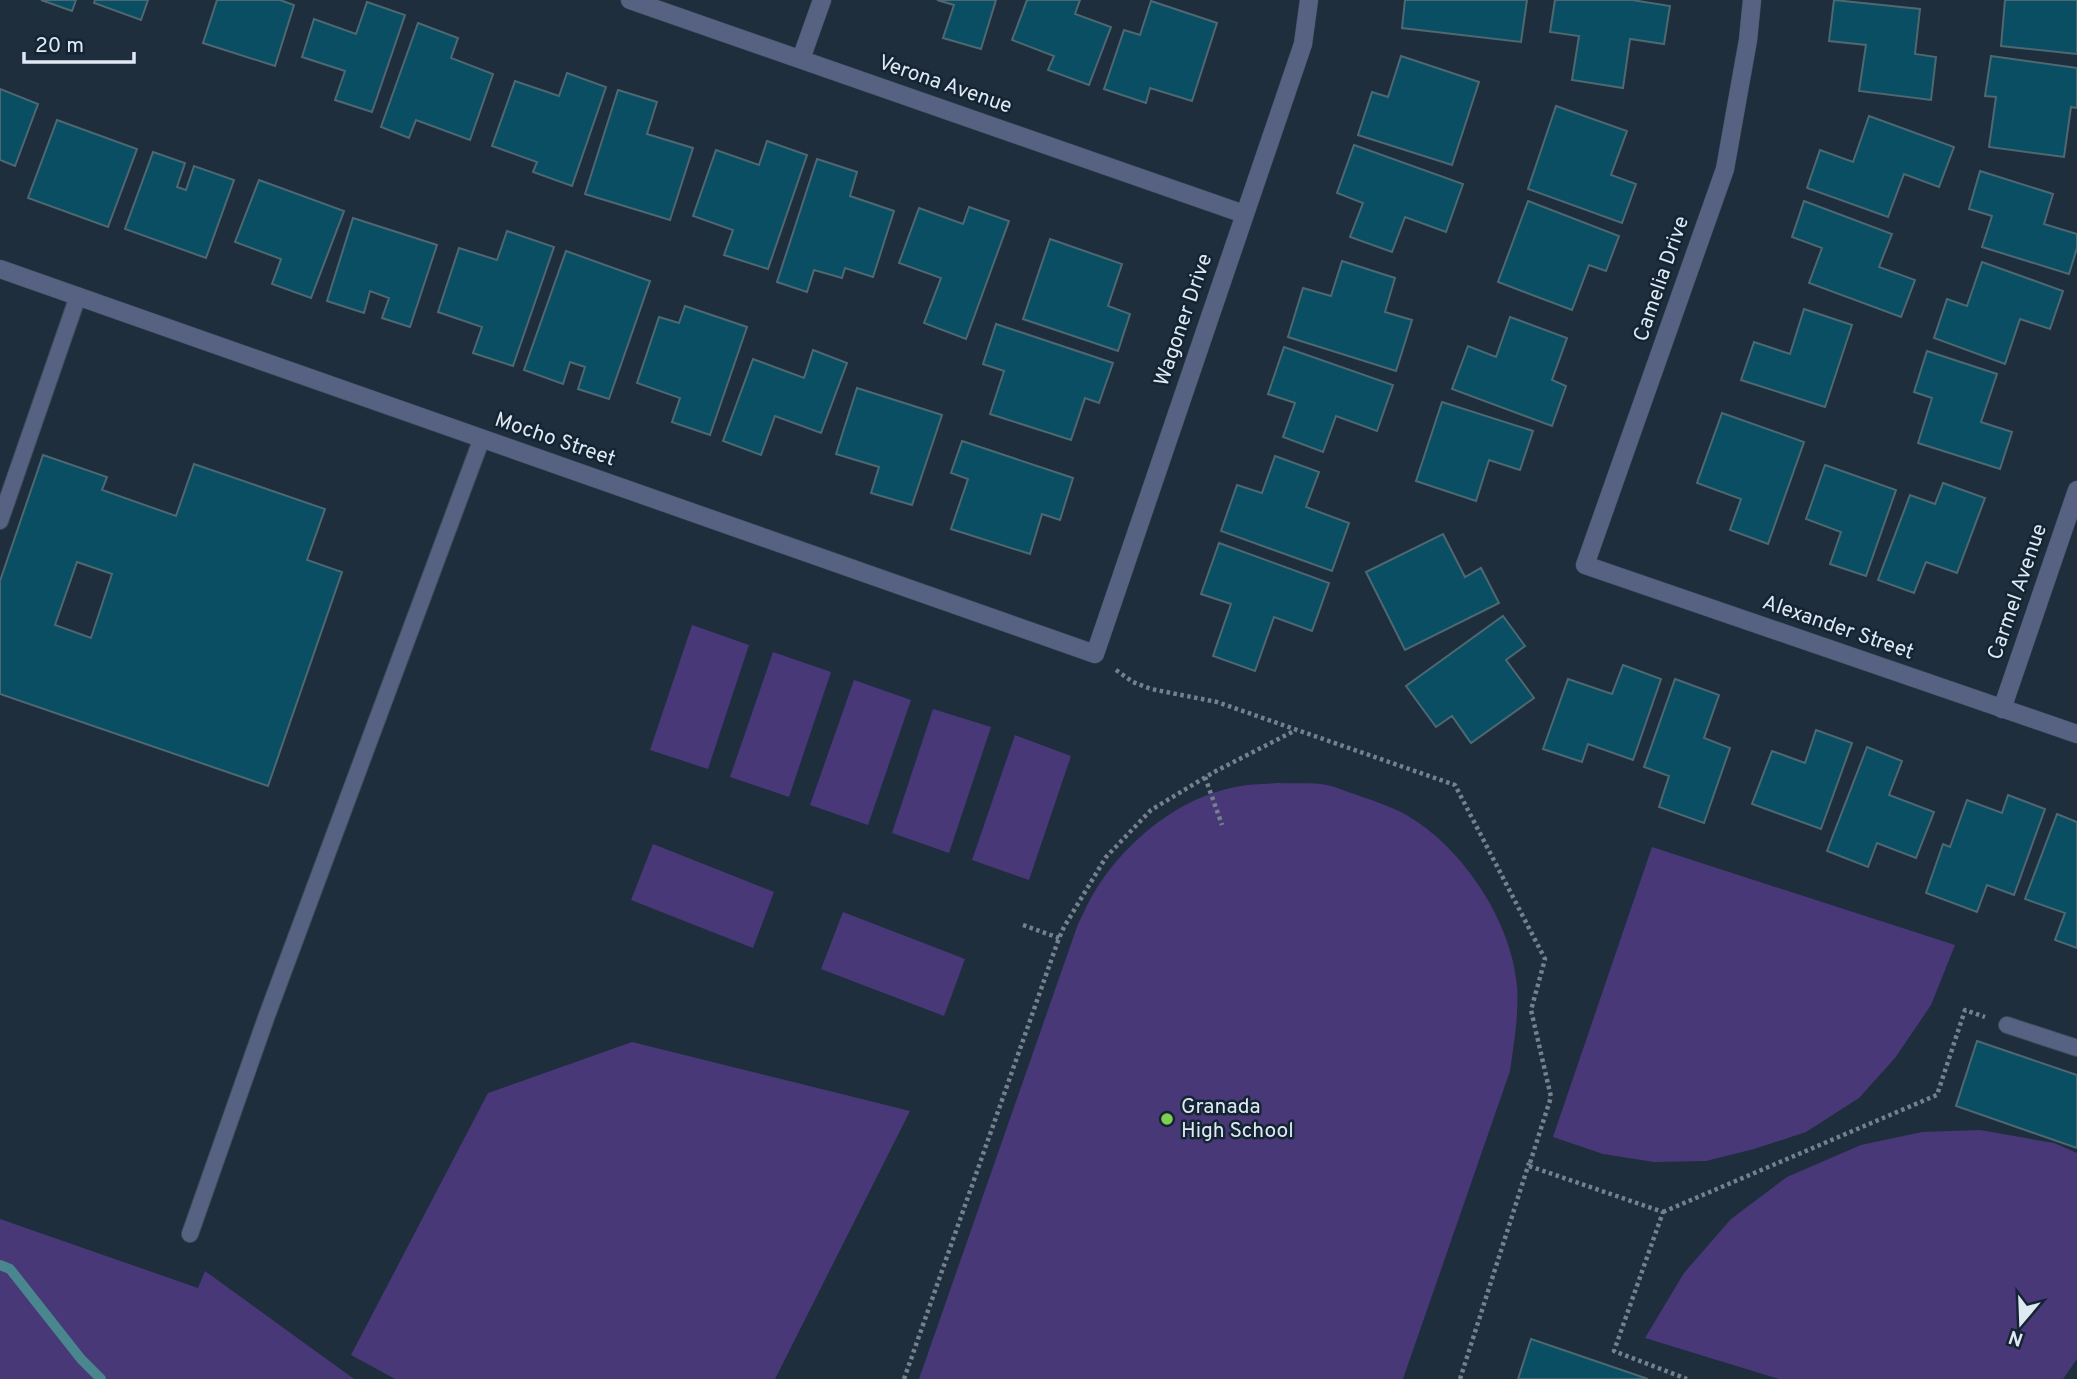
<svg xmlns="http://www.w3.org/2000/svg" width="2077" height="1379" font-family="Overpass,sans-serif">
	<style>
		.green { fill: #483878 }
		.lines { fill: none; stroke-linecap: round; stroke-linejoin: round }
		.stream { stroke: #4a868e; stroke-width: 10 }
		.building { fill: #0a4e63; stroke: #4e6872; stroke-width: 2; fill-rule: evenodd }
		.service-casing { stroke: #3d4c5a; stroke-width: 18 }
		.minor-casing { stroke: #3d4c5a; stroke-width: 19 }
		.path { stroke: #74828f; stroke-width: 4.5; stroke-dasharray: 3.5 3.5; stroke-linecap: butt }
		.service { stroke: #576282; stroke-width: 16 }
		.minor { stroke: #576282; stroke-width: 18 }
		.poi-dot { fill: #7fd052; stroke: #142432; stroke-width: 2.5 }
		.labels { text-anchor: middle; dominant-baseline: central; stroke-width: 5; stroke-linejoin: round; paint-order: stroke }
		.street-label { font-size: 21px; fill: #dfe9f3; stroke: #142432 }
		.poi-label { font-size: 21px; fill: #dfe9f3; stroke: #142432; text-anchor: start }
	</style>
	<rect width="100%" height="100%" fill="#1e2e3d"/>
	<path class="green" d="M 692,625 L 749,645 L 708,769 L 650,750 Z
		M 773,652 L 831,672 L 789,797 L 730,777 Z
		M 854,680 L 911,700 L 868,825 L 810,805 Z
		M 933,709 L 991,727 L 949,853 L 892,833 Z
		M 1015,735 L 1071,756 L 1029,880 L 972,860 Z
		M 1278,783 C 1294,784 1311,782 1327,785 C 1337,787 1347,792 1357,795 C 1377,802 1399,809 1416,821 C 1467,855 1512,924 1517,986 C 1519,1014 1514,1043 1510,1071 L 1403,1379 L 919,1379 L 1078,924 C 1084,912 1090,898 1098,886 C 1129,839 1179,798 1235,787 C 1249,784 1264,784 1278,783 Z
		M 653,844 L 774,892 L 753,948 L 631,900 Z
		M 1652,847 L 1955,945 L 1931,1005 L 1895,1058 L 1859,1098 L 1806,1132 L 1754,1149 L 1706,1161 L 1654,1162 L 1603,1154 L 1553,1137 Z
		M 843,912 L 965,959 L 944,1016 L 821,969 Z
		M 632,1042 L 910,1111 L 775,1379 L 395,1379 L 351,1355 L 488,1093 Z
		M 1980,1130 L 2054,1143 L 2077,1153 L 2077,1359 L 2063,1379 L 1779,1379 L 1645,1338 L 1684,1273 L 1731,1219 L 1787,1177 L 1861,1145 L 1922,1132 Z
		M 0,1219 L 198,1288 L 205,1271 L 354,1379 L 0,1379 Z"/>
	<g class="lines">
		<path class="stream" d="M 0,1265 L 10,1269 L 81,1359 L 101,1379"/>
	</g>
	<path class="building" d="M 41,0 L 76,0 L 72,11 Z
		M 95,0 L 148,0 L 141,20 L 94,3 Z
		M 217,0 L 280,0 L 294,5 L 275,66 L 203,43 Z
		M 937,0 L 996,0 L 981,49 L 943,38 L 954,5 Z
		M 1027,0 L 1080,0 L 1075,14 L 1111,27 L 1089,85 L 1048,70 L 1054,56 L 1012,40 Z
		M 1405,0 L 1527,0 L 1521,42 L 1402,28 Z
		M 1555,0 L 1632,0 L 1670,6 L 1664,44 L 1630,39 L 1623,88 L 1572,80 L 1579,36 L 1550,32 Z
		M 1834,0 L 1920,9 L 1915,54 L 1936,57 L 1931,100 L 1859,91 L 1866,45 L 1829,41 Z
		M 2005,0 L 2077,0 L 2077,54 L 2001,46 Z
		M 1151,1 L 1217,23 L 1192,101 L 1150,88 L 1146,103 L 1104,89 L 1124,30 L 1140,35 Z
		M 367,2 L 405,15 L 372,112 L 335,100 L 345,71 L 302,57 L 314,19 L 356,34 Z
		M 418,23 L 458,38 L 451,58 L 493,74 L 470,140 L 416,120 L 409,138 L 381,127 Z
		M 1401,56 L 1479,82 L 1452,165 L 1358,135 L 1372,92 L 1388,97 Z
		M 1991,56 L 2077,68 L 2077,108 L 2071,107 L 2064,157 L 1989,147 L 1996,97 L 1985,96 Z
		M 567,73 L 606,87 L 572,186 L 533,172 L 537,162 L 492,146 L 515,81 L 559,96 Z
		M 0,89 L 38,104 L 15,166 L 0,160 Z
		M 618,90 L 657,102 L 647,134 L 693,148 L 670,220 L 585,194 Z
		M 1556,106 L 1627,131 L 1611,175 L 1636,184 L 1622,223 L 1528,189 Z
		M 1869,116 L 1954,147 L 1939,187 L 1904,174 L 1888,217 L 1807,188 L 1820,150 L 1853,162 Z
		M 57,120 L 137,149 L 108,227 L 28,198 Z
		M 767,141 L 807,155 L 768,269 L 724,255 L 733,230 L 693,216 L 716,150 L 759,165 Z
		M 1354,145 L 1463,184 L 1446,232 L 1405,217 L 1392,252 L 1350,237 L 1363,203 L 1337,193 Z
		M 153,152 L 185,163 L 177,187 L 186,190 L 194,166 L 234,180 L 206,258 L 125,229 Z
		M 817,159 L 857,172 L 850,196 L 894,211 L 873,277 L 845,268 L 842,278 L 814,270 L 807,292 L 777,282 Z
		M 1980,171 L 2053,194 L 2044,224 L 2077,234 L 2077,248 L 2069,274 L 1982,247 L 1992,216 L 1969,209 Z
		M 259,180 L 344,211 L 311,298 L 272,284 L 281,259 L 235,242 Z
		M 1528,201 L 1619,236 L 1606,271 L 1589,265 L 1572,310 L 1498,282 Z
		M 1804,201 L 1892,234 L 1879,267 L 1915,280 L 1901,317 L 1809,283 L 1822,248 L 1792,237 Z
		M 969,207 L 1009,221 L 966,339 L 924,323 L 941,278 L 899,263 L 919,208 L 963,224 Z
		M 353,218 L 437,245 L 410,327 L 382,318 L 389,298 L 370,291 L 364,313 L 327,301 Z
		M 507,231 L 554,247 L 513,366 L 473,353 L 482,327 L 438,312 L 459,248 L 497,260 Z
		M 1050,239 L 1122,264 L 1108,306 L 1130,314 L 1118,351 L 1023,319 Z
		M 566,251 L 650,281 L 609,399 L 578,389 L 585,367 L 570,362 L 563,384 L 524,370 Z
		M 1342,261 L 1395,278 L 1385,312 L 1412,320 L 1396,371 L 1288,337 L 1303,288 L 1331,296 Z
		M 1982,262 L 2063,291 L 2050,329 L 2020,319 L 2005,364 L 1934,338 L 1947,299 L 1967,306 Z
		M 685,306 L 747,327 L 710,435 L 672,422 L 680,398 L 637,383 L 659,317 L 679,323 Z
		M 1804,309 L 1852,325 L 1825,407 L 1741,380 L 1754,342 L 1790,354 Z
		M 1510,317 L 1567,338 L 1552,380 L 1566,386 L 1552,426 L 1452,389 L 1468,346 L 1496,357 Z
		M 996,324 L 1113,363 L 1099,403 L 1085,398 L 1071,440 L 990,414 L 1004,371 L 983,364 Z
		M 1284,347 L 1393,385 L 1377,431 L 1336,416 L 1323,452 L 1283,437 L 1295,403 L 1268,394 Z
		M 813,350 L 847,363 L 821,433 L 775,416 L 761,455 L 723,441 L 753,359 L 804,378 Z
		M 1927,351 L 1997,374 L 1981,422 L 2012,432 L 2000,469 L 1918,443 L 1932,398 L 1914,392 Z
		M 857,388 L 942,415 L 912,505 L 871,493 L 879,467 L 836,454 Z
		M 1442,402 L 1533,431 L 1520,470 L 1489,460 L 1476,501 L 1416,481 Z
		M 1722,413 L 1804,442 L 1768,544 L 1730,530 L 1741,499 L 1697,483 Z
		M 962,441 L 1073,478 L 1060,520 L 1042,514 L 1030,554 L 951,529 L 968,479 L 951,473 Z
		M 43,455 L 107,477 L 102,490 L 176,516 L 194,464 L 325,509 L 307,560 L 342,572 L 268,786 L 0,694 L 0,581 ZM 77,562 L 112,574 L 91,638 L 55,625 Z
		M 1275,456 L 1319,472 L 1306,507 L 1349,523 L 1332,571 L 1221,531 L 1237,485 L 1262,493 Z
		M 1825,465 L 1896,490 L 1866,576 L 1830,564 L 1841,532 L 1806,519 Z
		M 1943,483 L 1985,498 L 1957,573 L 1926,562 L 1914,593 L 1878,580 L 1910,495 L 1935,504 Z
		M 1443,534 L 1465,577 L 1481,568 L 1499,603 L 1405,650 L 1366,572 Z
		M 1219,543 L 1329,583 L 1312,631 L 1274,617 L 1255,671 L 1213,656 L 1231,604 L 1201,594 Z
		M 1503,616 L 1525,646 L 1506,660 L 1534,698 L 1471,743 L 1452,716 L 1436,727 L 1406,686 Z
		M 1623,665 L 1661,679 L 1633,760 L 1588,744 L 1582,762 L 1543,749 L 1568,679 L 1612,694 Z
		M 1675,679 L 1719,695 L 1704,738 L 1730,748 L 1704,823 L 1659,807 L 1669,776 L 1644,767 Z
		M 1816,730 L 1852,743 L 1821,829 L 1752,804 L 1772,751 L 1805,763 Z
		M 1867,747 L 1902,761 L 1889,795 L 1934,812 L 1916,858 L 1877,843 L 1868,867 L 1827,851 Z
		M 2008,795 L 2045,809 L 2014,895 L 1987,885 L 1977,912 L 1926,893 L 1943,844 L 1950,847 L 1967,800 L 2002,813 Z
		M 2057,814 L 2077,822 L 2077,948 L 2055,940 L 2065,913 L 2025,899 Z
		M 1977,1041 L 2077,1075 L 2077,1148 L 1956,1106 Z
		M 1531,1339 L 1648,1379 L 1518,1379 Z"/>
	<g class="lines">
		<defs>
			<path id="service" d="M 0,521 L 78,296
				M 2007,1025 L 2077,1048
				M 190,1234 L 266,1018 L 482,438"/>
			<path id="minor" d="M 630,0 L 1244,214
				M 1752,0 L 1748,40 L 1725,169 L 1585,565 L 2077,734
				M 801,59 L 822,0
				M 0,269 L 1095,654 L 1303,44 L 1309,0
				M 2002,709 L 2077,490"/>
		</defs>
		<use href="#service" class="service-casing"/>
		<use href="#minor" class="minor-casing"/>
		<path class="path" d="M 1116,670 L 1133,682 L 1151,689 L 1217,702 L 1455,785 L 1545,959 L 1531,1010 L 1551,1097 L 1529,1166 L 1663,1212 L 1614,1351 L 1687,1379
			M 1205,777 L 1222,825
			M 1023,925 L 1059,938
			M 1663,1212 L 1937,1095 L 1965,1010 L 1985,1017
			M 904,1379 L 1059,938 L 1064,927 L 1106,857 L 1151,810 L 1214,772 L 1296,730
			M 1460,1379 L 1529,1163"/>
		<use href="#service" class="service"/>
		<use href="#minor" class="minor"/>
	</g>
	<circle class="poi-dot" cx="1167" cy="1119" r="7"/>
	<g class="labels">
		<g class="street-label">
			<text transform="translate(945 85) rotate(19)">Verona Avenue</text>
			<text transform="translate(1662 279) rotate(-71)">Camelia Drive</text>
			<text transform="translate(1184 320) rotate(-71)">Wagoner Drive</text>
			<text transform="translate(555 440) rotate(19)">Mocho Street</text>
			<text transform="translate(2018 592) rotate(-71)">Carmel Avenue</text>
			<text transform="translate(1838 628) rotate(19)">Alexander Street</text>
		</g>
		<g class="poi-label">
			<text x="1181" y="1107">Granada<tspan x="1181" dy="24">High School</tspan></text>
		</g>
	</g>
	<g transform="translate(2021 1323) rotate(199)" stroke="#142432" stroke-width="5" paint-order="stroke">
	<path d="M0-5L12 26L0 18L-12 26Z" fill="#dfe9f3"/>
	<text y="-10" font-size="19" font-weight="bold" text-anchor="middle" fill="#dfe9f3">N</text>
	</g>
	<path d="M24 52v10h110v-10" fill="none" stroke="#dfe9f3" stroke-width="3.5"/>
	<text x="35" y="52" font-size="21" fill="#dfe9f3" stroke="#142432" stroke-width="5" paint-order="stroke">20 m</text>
</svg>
